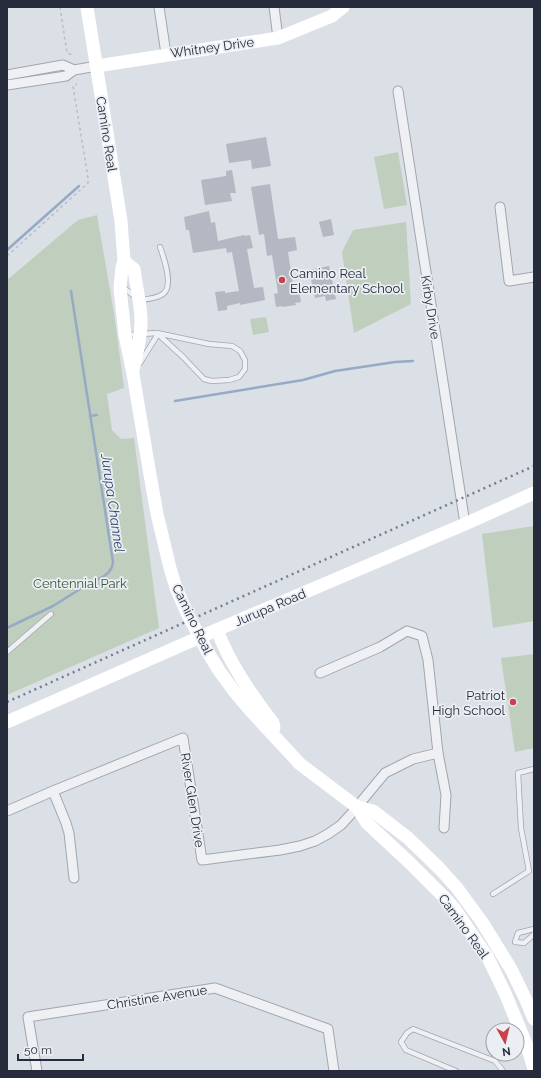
<svg xmlns="http://www.w3.org/2000/svg" width="541" height="1078" viewBox="0 0 541 1078" font-family="Raleway,sans-serif">
<rect width="100%" height="100%" fill="#dbdfe6"/>
<!-- green -->
<g fill="#c0cfbd">
<path d="M398,152l9,53 -23,4 -10,-52z"/>
<path d="M97,215l17,98 10,75 -17,6 5,36 9,9 13,-1 25,190 -152,67v-415l71,-60z"/>
<path d="M406,222l5,82 -57,29 -12,-81 11,-22z"/>
<path d="M266,317l3,15 -16,3 -3,-16z"/>
<path d="M534,526v95l-41,7 -11,-94z"/>
<path d="M534,654v94l-19,4 -14,-94z"/>
</g>
<g fill="none" stroke-linecap="round" stroke-linejoin="round">
<!-- stream -->
<g stroke="#96aac6" stroke-width="2.5">
<path d="M7,250l72,-64"/>
<path d="M175,401l128,-21 32,-9 60,-9 18,-1"/>
<path d="M90,416l7,-1"/>
<path d="M7,628l46,-22 32,-20 19,-10 5,-4 3,-5 1,-5 -42,-271"/>
</g>
</g>
<!-- building -->
<g fill="#b3b8c2">
<path d="M266,137l5,29 -19,3 -1,-9 -22,3 -3,-19z"/>
<path d="M232,170l4,23h-6l2,8 -27,4 -4,-25 25,-4v-5z"/>
<path d="M270,184l8,55 17,-2 2,13 -9,2 6,39 5,-1 2,12 -6,1 1,2 -14,2v-1l-6,1 -2,-13 4,-1 -6,-38 -5,1 -3,-22 -5,1 -8,-48z"/>
<path d="M209,211l2,12 4,-1 3,19 26,-6 1,1 5,-1 3,13 -6,1 7,39 9,-1 2,13 -25,5v-2l-13,3v4l-9,1 -3,-19 10,-1v2l14,-2 -7,-39 -5,1 -1,-5 -33,5 -4,-23h-3l-2,-13z"/>
<path d="M331,219l3,16 -11,2 -4,-15z"/>
<path d="M329,266l7,33 -10,2 -1,-5 -10,2 -6,-28z"/>
</g>
<g fill="none" stroke-linecap="round" stroke-linejoin="round">
<!-- lane casing -->
<g stroke="#a1a6af" stroke-width="6">
<g id="lane">
<path d="M123,287l16,13c8,-1 17,-1 24,-6 11,-8 1,-36 -3,-47"/>
<path d="M127,335l30,-2 52,11 23,2 8,5 5,9v9l-6,8 -10,3 -17,1 -8,-2 -21,-22 -25,-23"/>
<path d="M140,363l18,-29"/>
<path d="M7,652l44,-38"/>
<path d="M493,894l36,-23 -8,-43 -3,-55 16,-4"/>
<path d="M534,929l-16,4 -3,9 9,1 6,-5 4,-4"/>
<path d="M456,1071l-50,-21 -5,-8 6,-9 6,-4 82,32 8,10"/>
</g>
</g>
<!-- street casing -->
<g stroke="#a1a6af" stroke-width="11">
<g id="street">
<path d="M159,7l7,47"/>
<path d="M274,7l4,31"/>
<path d="M7,75l56,-10 11,5"/>
<path d="M7,85l59,-9 8,-6 23,-4"/>
<path d="M398,91l67,433"/>
<path d="M500,207l9,74 25,-4"/>
<path d="M320,673l60,-26 27,-16 15,5 6,24 10,93 8,42 -2,33"/>
<path d="M53,791l13,32 3,10 5,45"/>
<path d="M7,811l46,-20 130,-53 19,122 78,-10 20,-4 15,-5 13,-7 13,-9 10,-11 34,-41 28,-14 25,-6"/>
<path d="M37,1071l-9,-54 187,-29 113,41 6,42"/>
</g>
</g>
<!-- path -->
<g stroke="#babdc4" stroke-width="1.5" stroke-dasharray="3 3" stroke-linecap="butt">
<path d="M60,7l7,46 6,2"/>
<path d="M7,256l81,-73v-5l-15,-92 4,-2"/>
</g>
<!-- lane -->
<use href="#lane" stroke="#eef0f4" stroke-width="4.5"/>
<!-- street -->
<use href="#street" stroke="#eef0f4" stroke-width="9"/>
<!-- secondary -->
<g stroke="#fff" stroke-width="13">
<path d="M87,7l34,214 3,40 -2,6 -2,21 5,47 8,39 16,95 8,45 13,54 6,20 11,25 20,38 13,21 14,19 16,19 50,54 57,43 10,16 44,41 33,33 10,11 34,50 17,35 22,53 7,23"/>
<path d="M97,66l181,-28 54,-22 11,-9"/>
<path d="M124,261l10,8c2,17 7,35 7,52 0,16 -4,33 -8,49"/>
<path d="M217,630c13,34 34,64 56,93l1,5"/>
<path d="M7,722l193,-85 265,-113 69,-31"/>
<path d="M357,807l16,4 35,27 32,31 17,19 25,34 29,47 15,31 8,19"/>
</g>
<!-- rail -->
<path stroke="#757d8f" stroke-width="2.5" stroke-dasharray="2 4" stroke-linecap="butt" d="M7,702l527,-236"/>
</g>
<!-- markers -->
<g fill="#ca414c" stroke="#ebeef3" stroke-width="1.5">
<circle cx="282" cy="280" r="4"/>
<circle cx="513" cy="702" r="4"/>
</g>
<g text-anchor="middle" stroke-width="3.5" stroke-linejoin="round" paint-order="stroke">
<!-- street labels -->
<g font-size="13" fill="#262c3b" stroke="#ebeef3">
<text transform="translate(212 47) rotate(-8)" y="5">Whitney Drive</text>
<text transform="translate(107 134) rotate(81)" y="5">Camino Real</text>
<text transform="translate(431 307) rotate(81)" y="5">Kirby Drive</text>
<text transform="translate(270 607) rotate(-23)" y="5">Jurupa Road</text>
<text transform="translate(193 619) rotate(64)" y="5">Camino Real</text>
<text transform="translate(193 800) rotate(81)" y="5">River Glen Drive</text>
<text transform="translate(464 926) rotate(54)" y="5">Camino Real</text>
<text transform="translate(157 997) rotate(-9)" y="5">Christine Avenue</text>
</g>
<!-- poi labels -->
<g font-size="13" fill="#262c3b" stroke="#ebeef3" text-anchor="start">
<text x="290" y="278">Camino Real<tspan x="290" dy="15">Elementary School</tspan></text>
<text x="505" y="700" text-anchor="end">Patriot<tspan x="505" dy="15">High School</tspan></text>
</g>
<!-- park labels -->
<g font-size="13" fill="#385733" stroke="#ebeef3">
<text x="80" y="588">Centennial Park</text>
</g>
<!-- water labels -->
<g font-size="14" font-style="italic" fill="#31486e" stroke="#ebeef3">
<text transform="translate(113 503) rotate(82)" y="5">Jurupa Channel</text>
</g>
</g>
<!-- border -->
<rect width="541" height="1078" fill="none" stroke="#262c3b" stroke-width="16"/>
<!-- north arrow -->
<g transform="translate(505 1042) rotate(172)"><circle r="19" fill="#ebeef3" stroke="#9ca0a9"/>
<path d="M0-3L7 15L0 10L-7 15Z" fill="#ca414c"/>
<text y="-6" font-size="11" font-weight="bold" text-anchor="middle" fill="#262c3b">N</text>
</g>
<!-- scale -->
<path d="M18 1054v6h65v-6" fill="none" stroke="#262c3b" stroke-width="2"/>
<text x="24" y="1054" font-size="12" fill="#262c3b" stroke="#ebeef3" stroke-width="3" paint-order="stroke">50 m</text>
</svg>
